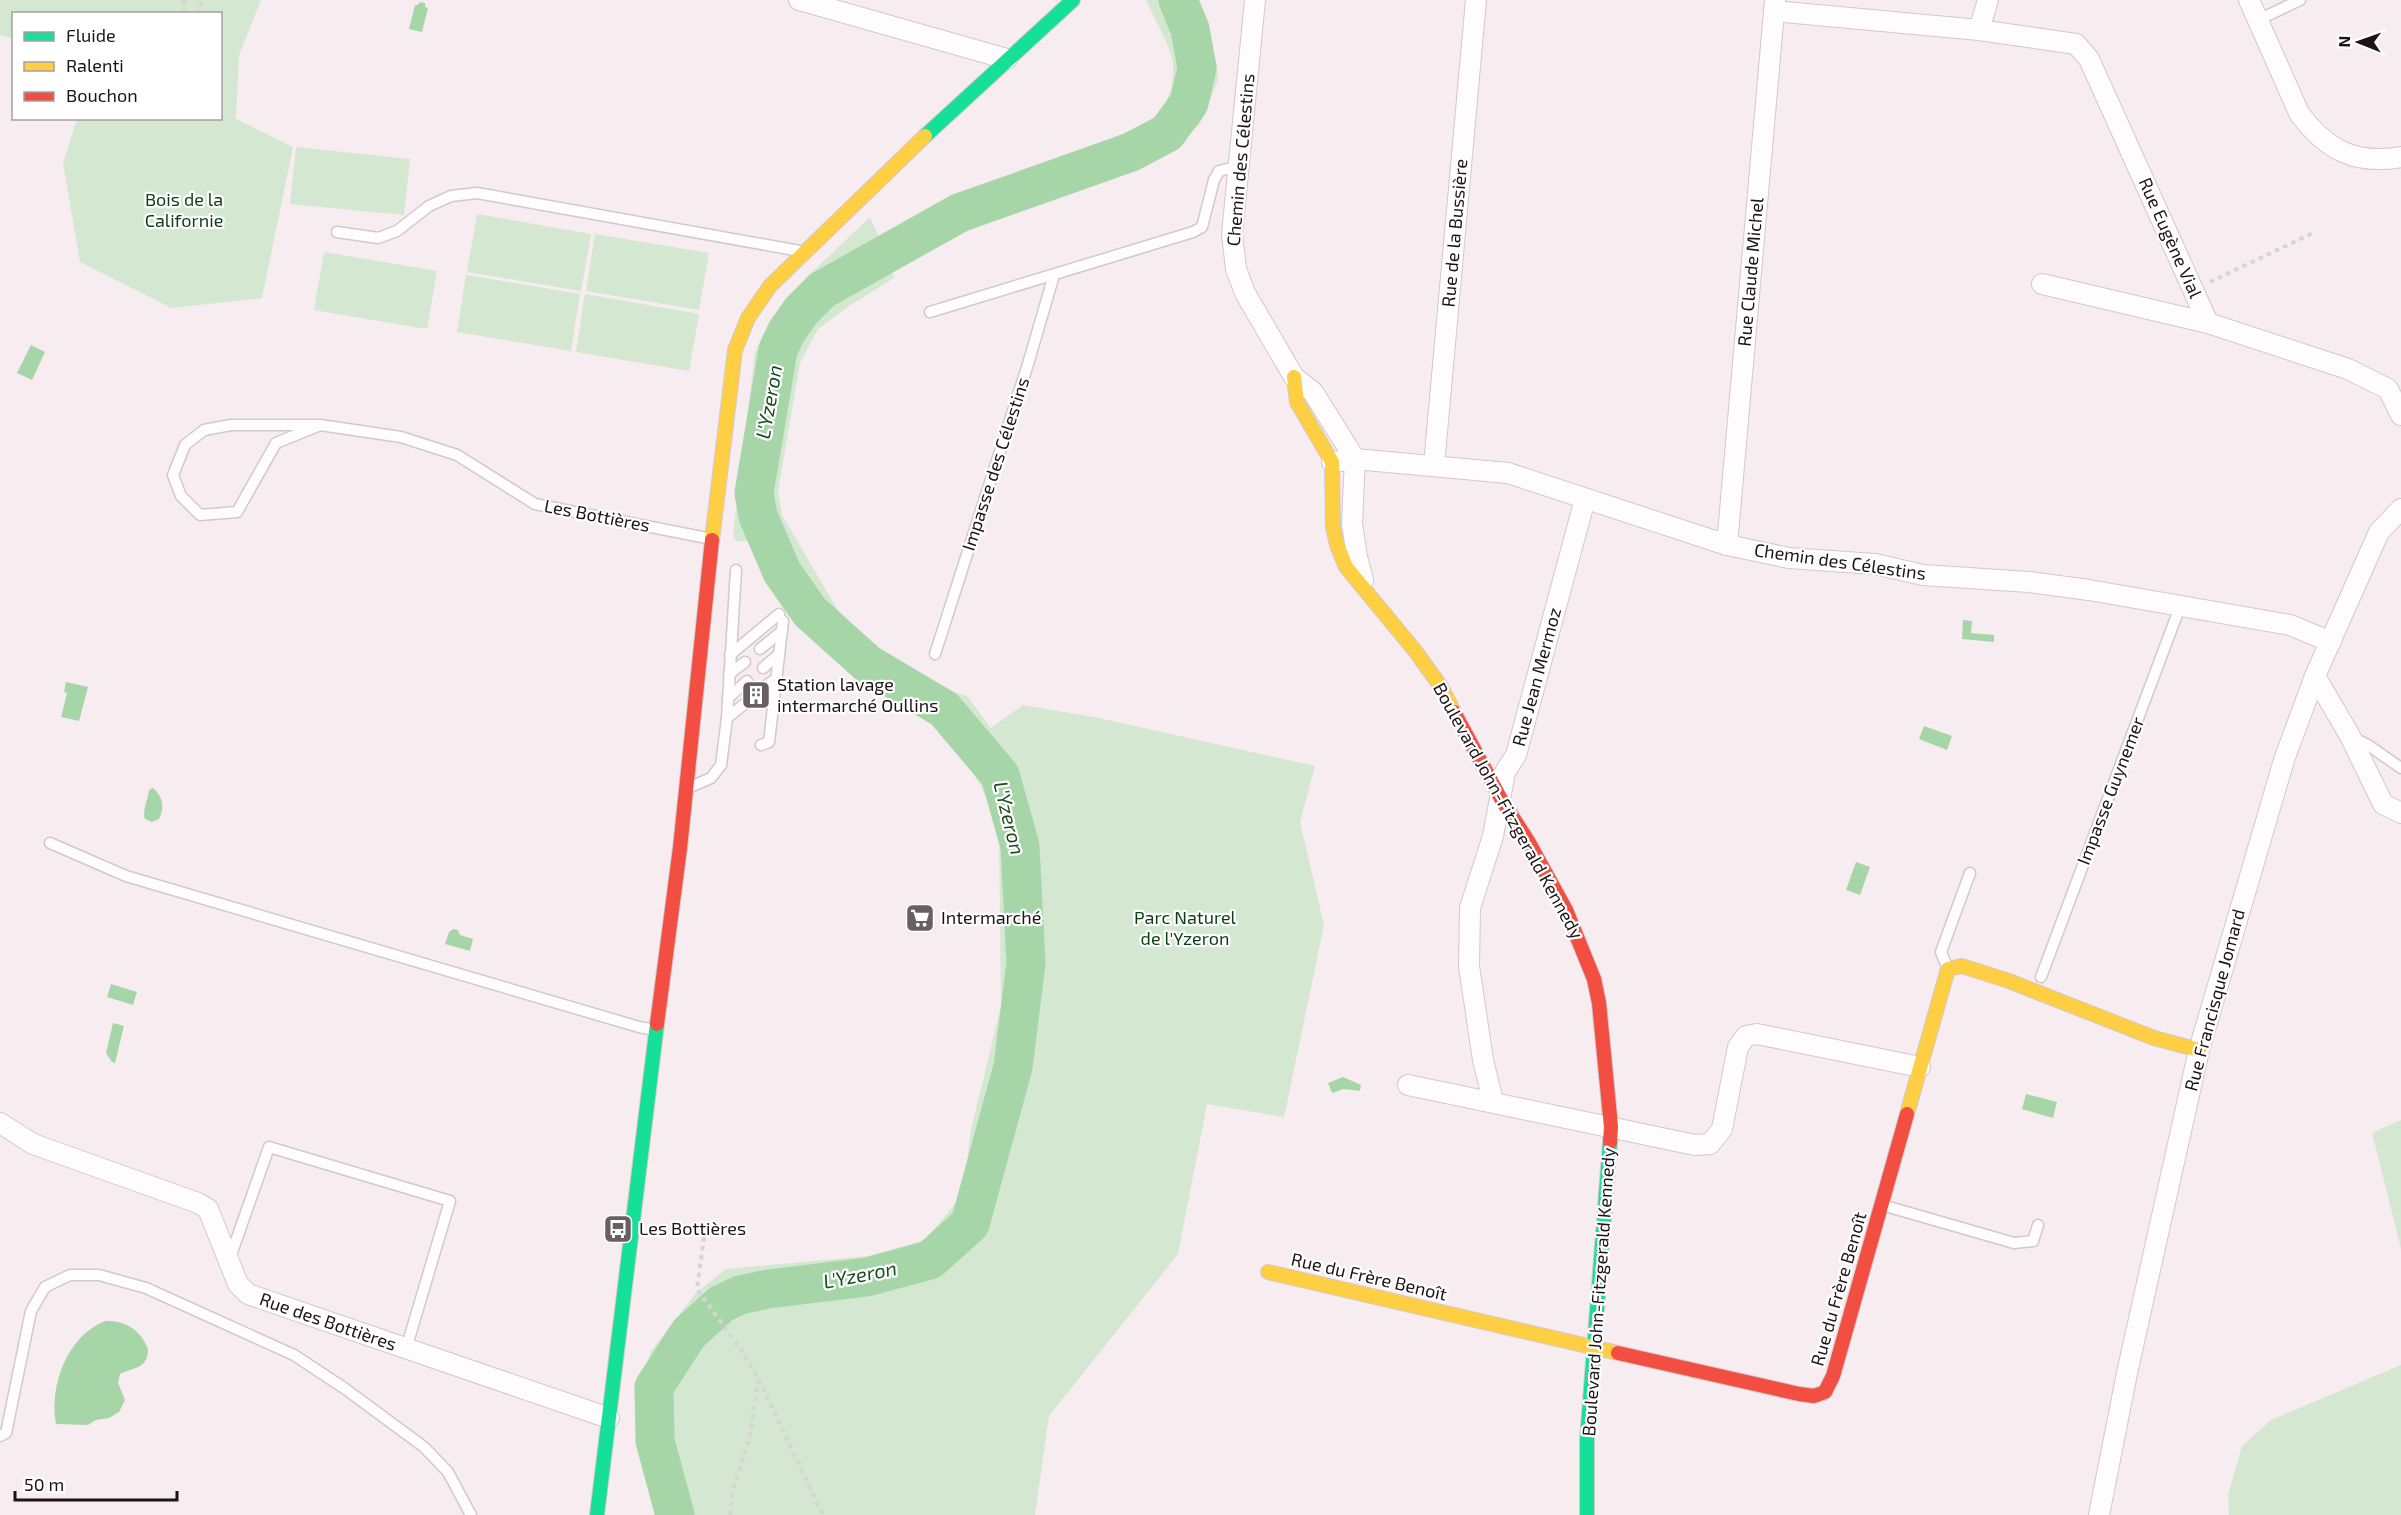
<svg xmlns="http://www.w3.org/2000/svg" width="2401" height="1515" viewBox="0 0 2401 1515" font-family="'Exo 2',sans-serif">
<rect width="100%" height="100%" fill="#f7ecf0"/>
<!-- green -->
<g fill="#d3e7d1">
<path d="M0,0h261l-22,55 -3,64 57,28 -31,151 -91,10 -91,-46 -17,-99 14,-44 143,-1v-104h-206l-1,25 -13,-4z"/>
<path d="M1146,0h48l22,60 2,20 -18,44 -30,26 -37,18 -145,52 -96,52 2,6 -45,28 -31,23 -18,34 -22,128 4,24 55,94 24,27 74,50 32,10 24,32 32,-23 76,13 216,48 -15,56 24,103 -40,192 -77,-13 -29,150 -129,162 -14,99h-377l-19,-64 1,-59 11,-41 44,-57 31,-25 143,-13 56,-16 38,-45 8,-65 30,-124 -2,-179 -18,-41 -24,-37 -28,-32 -77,-43 -67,-66 -37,-67h-12l-3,-5 22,-184 14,-30 39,-46 62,-59 9,20 79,-44 84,-25 108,-46c18,-16 24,-34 23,-58 0,-13 -21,-50 -27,-64z"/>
<path d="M296,147l114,12 -6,56 -114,-11z"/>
<path d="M477,214l114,20 -10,57 -114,-19z"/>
<path d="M595,234l114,19 -10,57 -113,-19z"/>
<path d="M324,252l113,19 -10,58 -113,-19z"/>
<path d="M466,275l114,19 -9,57 -114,-19z"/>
<path d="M585,294l114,20 -10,57 -113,-19z"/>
<path d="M2401,1120v129l-29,-116z"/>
<path d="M2401,1365v150h-172l-1,-20 14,-49 29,-26z"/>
</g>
<!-- water -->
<g fill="#a6d6a7">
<path d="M420,2l5,1v4l3,1 -6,24 -13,-3 6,-24h3z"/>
<path d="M31,345l14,7 -13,28 -15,-7z"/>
<path d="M1963,620l9,1 -1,12 23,2v7l-32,-3z"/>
<path d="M66,682l22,5 -9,34 -18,-4 6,-24 -3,-1z"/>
<path d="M1924,726l28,10 -5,14 -28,-11z"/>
<path d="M153,788c10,8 12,20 6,31l-7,3 -7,-3c-3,-8 3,-20 4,-29z"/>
<path d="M1856,862l14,5 -10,28 -14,-5z"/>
<path d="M453,929l5,1 2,5 13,4 -3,12 -25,-7 4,-12z"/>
<path d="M111,984l26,8 -4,13 -26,-8z"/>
<path d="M113,1023l11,3 -9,37 -3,-1 -6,-9z"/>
<path d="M1343,1077l18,8 -1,6 -16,-2 -12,4 -4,-10z"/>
<path d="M2026,1094l31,8 -4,16 -31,-9z"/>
<path d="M105,1321c20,-1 36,9 43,28 0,20 -14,18 -28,25l-2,9 7,17 -6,12 -10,6 -13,2 -8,5 -32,-1c-7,-38 11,-88 49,-103z"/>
</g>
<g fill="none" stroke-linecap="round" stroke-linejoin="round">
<!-- river -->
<path stroke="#a6d6a7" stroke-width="39" d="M675,1515l-20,-74 -1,-54 35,-54 32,-29 19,-9 28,-6 99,-12 63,-17 40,-36 43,-157 13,-104 -6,-117 -20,-71 -56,-66 -76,-45 -58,-52 -28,-40 -24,-56 -4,-23 24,-143 9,-19 14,-20 21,-21 137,-77 172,-61 36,-19 22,-30 8,-35 -7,-39 -12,-29"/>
<!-- lane casing -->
<g stroke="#d3c8cc" stroke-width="13">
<g id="lane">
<path d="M2258,20l42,-20"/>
<path d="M337,232l41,6 19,-7 32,-25 22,-10 26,-3 323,58"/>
<path d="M930,312l263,-80 9,-5 12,-47 5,-9 20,-5"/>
<path d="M320,425l-44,18 -39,69 -37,3 -19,-19 -8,-21 12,-30 19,-15 27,-5h89l81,12 56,18 78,49 177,35"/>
<path d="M760,649l22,-18"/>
<path d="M935,654l93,-290 26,-89"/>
<path d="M730,655l49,-41"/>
<path d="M763,668l16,-14"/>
<path d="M729,674l16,-12"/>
<path d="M763,688l14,-10"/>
<path d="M728,698l19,-17"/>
<path d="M727,718l20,-16"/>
<path d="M2353,738l15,7 33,23"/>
<path d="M761,745l8,-3 14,-121"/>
<path d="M688,788l23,-10 10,-13 6,-47 9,-148"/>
<path d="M50,843l76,33 513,151 16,3"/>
<path d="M1948,969l-7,-17 29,-79"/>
<path d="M2041,977l140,-373"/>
<path d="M1882,1205l132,38 19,-2 5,-16"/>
<path d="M230,1258l39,-111 181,54 -44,148"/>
<path d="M0,1436l6,-3 25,-122 14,-24 25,-12h29l47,13 148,67 50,33 80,59 24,25 23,43"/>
</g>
</g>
<!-- street casing -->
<g stroke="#d3c8cc" stroke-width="22">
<g id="street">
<path d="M799,0l208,59"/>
<path d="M1255,0l-23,234 4,35 9,24 49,84 19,15 42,67 -3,64 5,34 6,23"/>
<path d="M2249,0l50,113c27,37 56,52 102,44"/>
<path d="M1774,11l205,19 97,14 13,15 119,264 140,46 40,20 13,26"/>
<path d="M1979,30l9,-30"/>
<path d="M2042,284l166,39"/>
<path d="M1332,462l23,-3 153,14 219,72 62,13 86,6 48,11 106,7 60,8 201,35 41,17"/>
<path d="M1434,465l42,-465"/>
<path d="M1727,545l48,-545"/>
<path d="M2315,676l35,60 33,68 18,9"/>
<path d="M1408,1085l287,60 15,-1 12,-15 16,-82 8,-11 11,-2 163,33"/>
<path d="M1493,1101l-10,-41 -14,-94 1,-58 23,-72 12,-64 11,-17 69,-256"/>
<path d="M0,1123l33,21 165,59 10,6 30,75 10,10 361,124"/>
<path d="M2099,1515l28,-142 72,-323 85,-290 31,-84 64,-144 22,-23"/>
</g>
</g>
<!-- fast casing -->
<g stroke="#d3c8cc" stroke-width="16">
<g id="fast">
<path d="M925,136l148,-136"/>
<path d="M597,1515l60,-491"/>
<path d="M1587,1515v-76l23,-297"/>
</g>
</g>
<!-- slow casing -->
<g stroke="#d3c8cc" stroke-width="16">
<g id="slow">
<path d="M1294,377l3,25 35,60 1,65 4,18 9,22 70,85 25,35 13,25"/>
<path d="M712,540l23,-190 13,-32 22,-32 155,-150"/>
<path d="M1907,1114l41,-145 14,-3 47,15 145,57 45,12"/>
<path d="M1268,1272l350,81"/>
</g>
</g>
<!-- jam casing -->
<g stroke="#d3c8cc" stroke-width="16">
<g id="jam">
<path d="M1454,712l47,87 27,42 38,69 28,69 5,24 12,124 -1,15"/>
<path d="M657,1024l23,-176 32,-308"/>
<path d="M1618,1353l181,41 15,2 11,-4 8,-16 74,-262"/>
</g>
</g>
<!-- path -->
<g stroke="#d8d4d6" stroke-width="4" stroke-dasharray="4.5 4.5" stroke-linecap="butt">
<path d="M184,0v14"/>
<path d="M196,14l7,-14"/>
<path d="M2210,282l103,-49"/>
<path d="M704,1237l-7,52 47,65 15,26 64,135"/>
<path d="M730,1515l3,-26 16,-49 9,-59"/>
</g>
<!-- lane -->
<use href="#lane" stroke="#fefcfd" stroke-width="10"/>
<!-- street -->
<use href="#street" stroke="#fefcfd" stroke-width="20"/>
<!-- fast -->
<use href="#fast" stroke="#16e098" stroke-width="14"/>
<!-- slow -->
<use href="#slow" stroke="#ffcf43" stroke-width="14"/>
<!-- jam -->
<use href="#jam" stroke="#f24e42" stroke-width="14"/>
</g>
<!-- icons -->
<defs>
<g id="building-square" transform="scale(1.5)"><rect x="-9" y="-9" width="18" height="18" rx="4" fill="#695e62" stroke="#fff"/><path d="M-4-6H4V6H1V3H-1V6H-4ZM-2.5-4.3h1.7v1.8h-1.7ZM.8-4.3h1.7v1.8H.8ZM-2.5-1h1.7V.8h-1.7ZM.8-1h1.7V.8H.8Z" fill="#fff"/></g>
<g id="supermarket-square" transform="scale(1.5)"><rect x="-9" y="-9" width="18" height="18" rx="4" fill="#695e62" stroke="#fff"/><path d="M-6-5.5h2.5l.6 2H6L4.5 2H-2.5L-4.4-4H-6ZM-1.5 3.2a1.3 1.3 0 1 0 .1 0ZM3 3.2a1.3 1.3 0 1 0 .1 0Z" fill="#fff"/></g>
<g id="bus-square" transform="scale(1.5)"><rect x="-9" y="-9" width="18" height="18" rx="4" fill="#695e62" stroke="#fff"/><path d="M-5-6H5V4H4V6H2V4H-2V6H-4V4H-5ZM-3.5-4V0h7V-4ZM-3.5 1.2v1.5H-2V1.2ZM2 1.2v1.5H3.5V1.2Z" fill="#fff"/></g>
</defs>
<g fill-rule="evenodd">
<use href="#building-square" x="756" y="695"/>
<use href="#supermarket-square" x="920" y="918"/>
<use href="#bus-square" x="618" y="1229"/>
</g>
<g text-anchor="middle" stroke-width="4.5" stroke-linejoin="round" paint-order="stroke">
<!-- street labels -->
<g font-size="18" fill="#1d1216" stroke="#fff">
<text transform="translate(1241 160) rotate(-85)" y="6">Chemin des Célestins</text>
<text transform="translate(1455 233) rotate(-85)" y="6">Rue de la Bussière</text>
<text transform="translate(2170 238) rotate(66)" y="6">Rue Eugène Vial</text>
<text transform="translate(1751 272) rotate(-85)" y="6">Rue Claude Michel</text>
<text transform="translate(996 464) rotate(-72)" y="6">Impasse des Célestins</text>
<text transform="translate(597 516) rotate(11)" y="6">Les Bottières</text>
<text transform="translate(1840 562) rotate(8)" y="6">Chemin des Célestins</text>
<text transform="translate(1537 677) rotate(-75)" y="6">Rue Jean Mermoz</text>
<text transform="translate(2111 791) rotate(-69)" y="6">Impasse Guynemer</text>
<text transform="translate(1508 811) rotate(61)" y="6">Boulevard John-Fitzgerald Kennedy</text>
<text transform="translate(2215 1000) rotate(-75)" y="6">Rue Francisque Jomard</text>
<text transform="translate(1369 1277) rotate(13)" y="6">Rue du Frère Benoît</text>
<text transform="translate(1839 1289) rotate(-74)" y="6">Rue du Frère Benoît</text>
<text transform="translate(1599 1292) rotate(-86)" y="6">Boulevard John-Fitzgerald Kennedy</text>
<text transform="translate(328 1322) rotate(19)" y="6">Rue des Bottières</text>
</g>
<!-- park labels -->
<g font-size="18" fill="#093f13" stroke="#fff">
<text x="184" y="206">Bois de la<tspan x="184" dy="21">Californie</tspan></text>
<text x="1185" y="924">Parc Naturel<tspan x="1185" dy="21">de l'Yzeron</tspan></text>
</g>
<!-- poi labels -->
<g font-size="18" fill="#1d1216" stroke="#fff" text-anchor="start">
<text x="777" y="691">Station lavage<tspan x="777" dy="21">intermarché Oullins</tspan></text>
<text x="941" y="924">Intermarché</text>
<text x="639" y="1235">Les Bottières</text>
</g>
<!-- water labels -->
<g font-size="20" font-style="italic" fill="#194c20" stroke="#fff">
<text transform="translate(769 402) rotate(-80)" y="7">L'Yzeron</text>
<text transform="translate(1009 818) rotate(76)" y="7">L'Yzeron</text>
<text transform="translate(860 1275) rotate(-11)" y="7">L'Yzeron</text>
</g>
</g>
<!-- legend -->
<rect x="12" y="12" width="210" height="108" fill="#ffffff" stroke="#a5a0a2" stroke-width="1.5"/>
<rect x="24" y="32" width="30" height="9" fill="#16e098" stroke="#a5a0a2" stroke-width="1.5"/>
<text x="66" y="42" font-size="18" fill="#1d1216">Fluide</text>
<rect x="24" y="62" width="30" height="9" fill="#ffcf43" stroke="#a5a0a2" stroke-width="1.5"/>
<text x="66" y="72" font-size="18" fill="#1d1216">Ralenti</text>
<rect x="24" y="92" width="30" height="9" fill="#f24e42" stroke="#a5a0a2" stroke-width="1.5"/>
<text x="66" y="102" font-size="18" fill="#1d1216">Bouchon</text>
<!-- north arrow -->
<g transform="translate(2359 42) rotate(271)" stroke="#ffffff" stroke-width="4.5" paint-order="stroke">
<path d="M0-4.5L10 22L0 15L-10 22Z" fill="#1d1216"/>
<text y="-9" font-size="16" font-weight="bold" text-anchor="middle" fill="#1d1216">N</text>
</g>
<!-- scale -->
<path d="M15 1491v9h162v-9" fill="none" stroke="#1d1216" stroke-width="3"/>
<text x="24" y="1491" font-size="18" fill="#1d1216" stroke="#ffffff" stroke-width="4.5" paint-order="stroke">50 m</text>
</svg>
